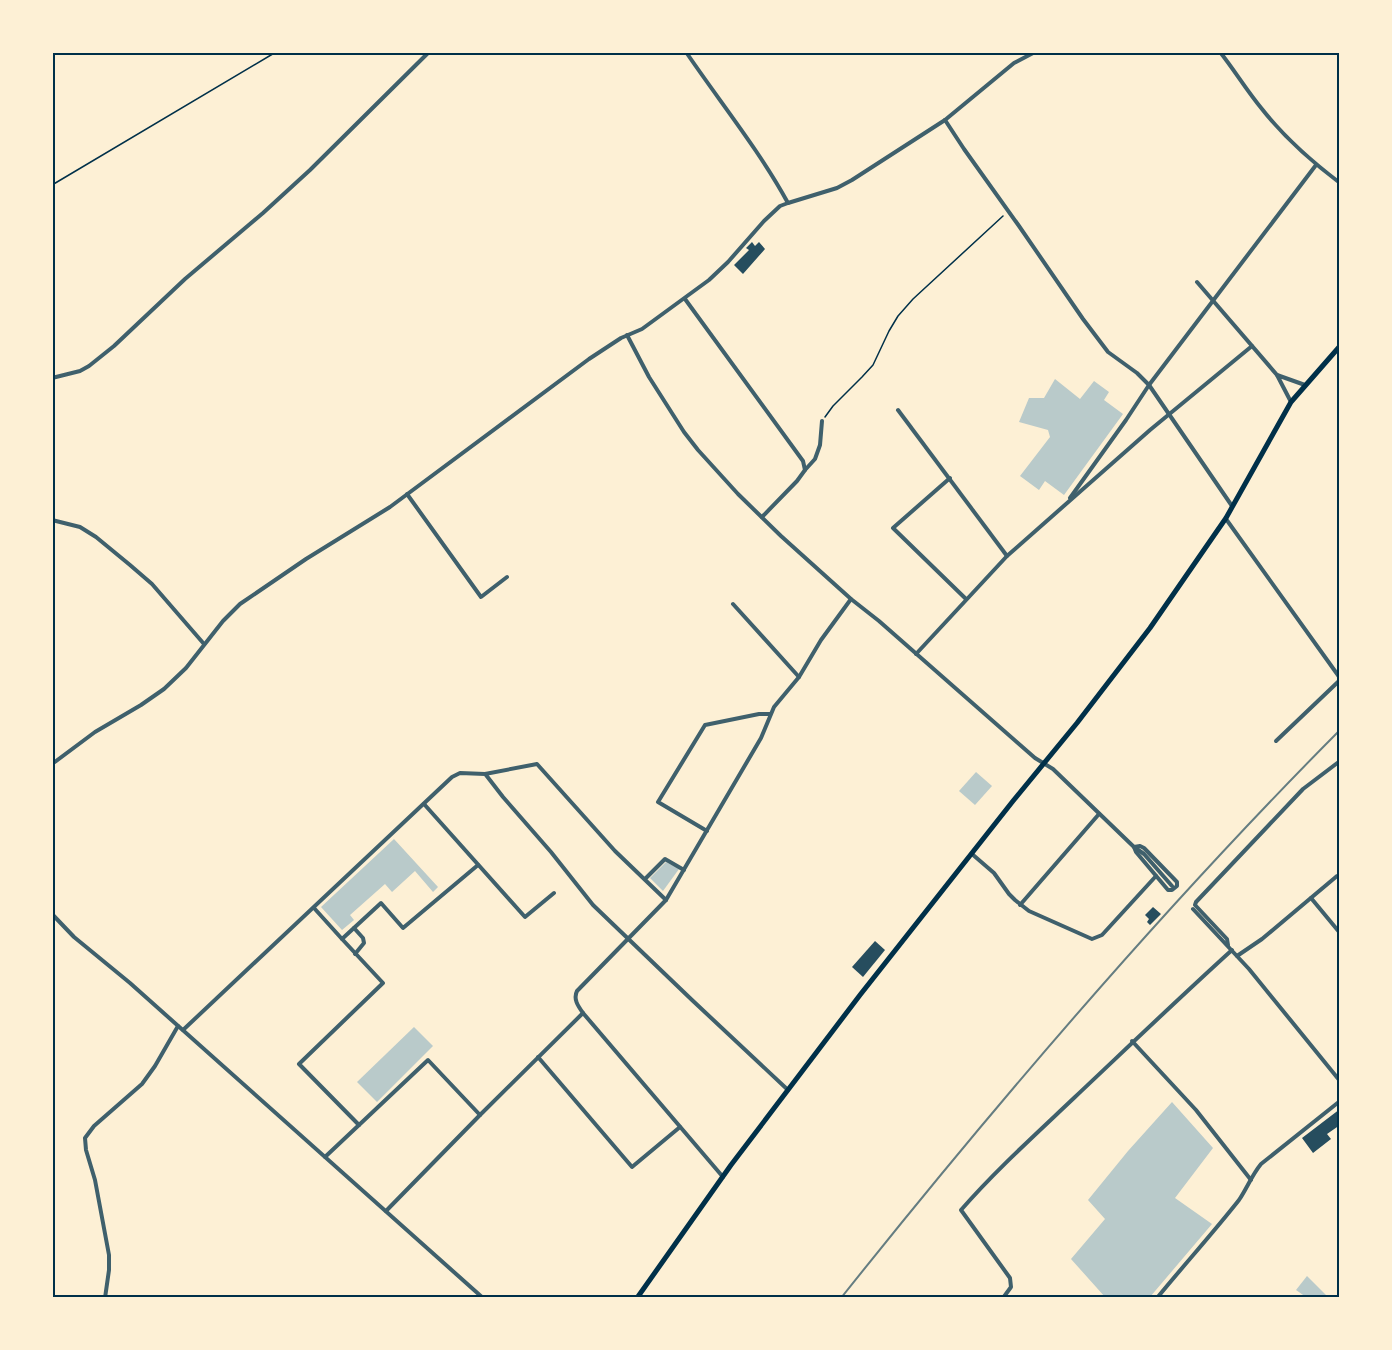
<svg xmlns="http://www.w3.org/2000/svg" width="1392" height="1350" viewBox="0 0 1392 1350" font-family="Spectral,serif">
<rect width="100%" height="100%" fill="#fdf0d5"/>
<!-- green -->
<g fill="#b9caca">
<path d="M1055,379l25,20 14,-18 15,11 -5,8 19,14 -59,81 -19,-14 -6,9 -19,-14 30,-39 -2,-7 -29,-8 10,-24h15z"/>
<path d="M976,772l16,14 -17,19 -16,-14z"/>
<path d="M394,839l44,48 -5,5 -18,-21 -23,21 -7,-8 -35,31 4,5 -12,10 -21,-23z"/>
<path d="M666,862l13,7 -16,22 -13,-13z"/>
<path d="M414,1027l19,19 -56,56 -20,-20z"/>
<path d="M1172,1102l41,46 -38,50 37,26 -62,73h-45l-34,-38 34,-40 -17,-19 40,-49z"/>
<path d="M1307,1276l21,21h-22l-10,-7z"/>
</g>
<!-- building -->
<g fill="#264d5e">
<path d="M752,242l3,4 4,-4 6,7 -22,25 -9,-9 15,-15 -3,-2z"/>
<path d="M1153,907l8,7 -11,11 -3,-3 2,-3 -4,-4z"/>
<path d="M875,941l10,9 -22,27 -11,-10z"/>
<path d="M1340,1109v16l-13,9 4,5 -18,14 -11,-15z"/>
</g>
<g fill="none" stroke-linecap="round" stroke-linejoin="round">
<!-- path -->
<g stroke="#003049" stroke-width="1.5">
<path d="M52,185l224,-133"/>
<path d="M825,417l8,-11 29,-29 11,-12 16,-34 9,-15 15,-17 90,-83"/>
</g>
<!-- minor -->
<g stroke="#3f606c" stroke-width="4">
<path d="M686,52c34,50 73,98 102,151"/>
<path d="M1220,52c15,19 27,39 42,57 22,28 49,52 78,74"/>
<path d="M945,120l19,29 55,77 64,93 25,33 29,21 12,12 83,121"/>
<path d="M1197,282l80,93"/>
<path d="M685,299l118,162 2,9"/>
<path d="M627,335l22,42 35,55 14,18 40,44 43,42 70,63 28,22 156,137 18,11 81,78 10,7 28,32"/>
<path d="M52,378l28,-7 9,-5 25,-20 71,-67 78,-66 47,-43 119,-118"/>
<path d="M1291,402l-14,-27 28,10"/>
<path d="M898,410l109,146"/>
<path d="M950,478l-57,50 73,71"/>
<path d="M407,494l74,103 26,-20"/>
<path d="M1070,498l56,-78 23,-35 167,-220"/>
<path d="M762,517l35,-36 8,-11 10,-11 5,-14 2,-24"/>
<path d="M1226,519l114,159"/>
<path d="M52,520l28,7 16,10 34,28 22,19 52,60"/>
<path d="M733,604l66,73"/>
<path d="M916,654l91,-98 143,-126 102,-84"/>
<path d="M1276,741l64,-61"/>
<path d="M52,764l43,-32 46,-27 23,-16 22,-21 37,-47 17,-17 66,-45 84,-52 199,-148 32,-21 21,-9 67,-49 19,-18 36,-41 16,-15 8,-3 49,-15 15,-8 93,-60 69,-57 21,-11"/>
<path d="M486,775l17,22 48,55 42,53 99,95 96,90"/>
<path d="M424,804l101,113 29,-24"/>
<path d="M707,831l-49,-29 47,-77 54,-11h11"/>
<path d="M1140,846l4,2 33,34v4l-5,4h-4l-32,-38 -2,-5z"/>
<path d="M972,854l22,19 15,21 6,6 14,11 63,28 10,-4 54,-59"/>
<path d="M645,879l20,-20 19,11"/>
<path d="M1311,898l29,35"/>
<path d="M1020,905l79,-91"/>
<path d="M314,908l28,31 39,-36 22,25 75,-63"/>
<path d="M1193,909l56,60 91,112"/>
<path d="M52,914l22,23 56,46 353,315"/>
<path d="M354,928l9,10 1,5 -9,11"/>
<path d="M342,939l41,44 -84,81 60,61"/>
<path d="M1228,945l-1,-6 -32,-34 1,-3 107,-113 37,-28"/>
<path d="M1237,956l25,-17 75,-63"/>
<path d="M583,1013l140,164"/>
<path d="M183,1030l269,-253 8,-4 25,1 52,-10 78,87 51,49"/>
<path d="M1132,1041l64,69 55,70"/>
<path d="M538,1057l94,110 48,-40"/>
<path d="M325,1157l103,-97 52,55"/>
<path d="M386,1211l94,-96 103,-102c-5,-7 -10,-14 -6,-22l89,-91 78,-133 17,-29 13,-31 25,-30 22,-37 30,-41"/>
<path d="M105,1298l4,-28v-15l-14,-75 -9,-30 -1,-12 9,-12 48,-42 13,-18 23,-40"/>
<path d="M1003,1298l8,-11 -1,-9 -49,-68c35,-40 75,-76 114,-113 52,-49 104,-99 157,-147"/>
<path d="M1157,1298c27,-33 56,-65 82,-98 8,-12 13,-25 22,-36l79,-63"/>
</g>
<!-- primary -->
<path stroke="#003049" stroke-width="5" d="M637,1298l94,-133 129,-170 153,-194 64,-78 73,-95 76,-110 65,-116 49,-56"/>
<!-- rail -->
<path stroke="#657d81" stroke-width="2" d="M841,1298c157,-197 321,-389 499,-568"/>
</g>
<!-- border -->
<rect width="1392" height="1350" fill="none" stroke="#fdf0d5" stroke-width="108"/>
<rect x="54" y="54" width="1284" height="1242" fill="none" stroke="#003049" stroke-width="2"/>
</svg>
